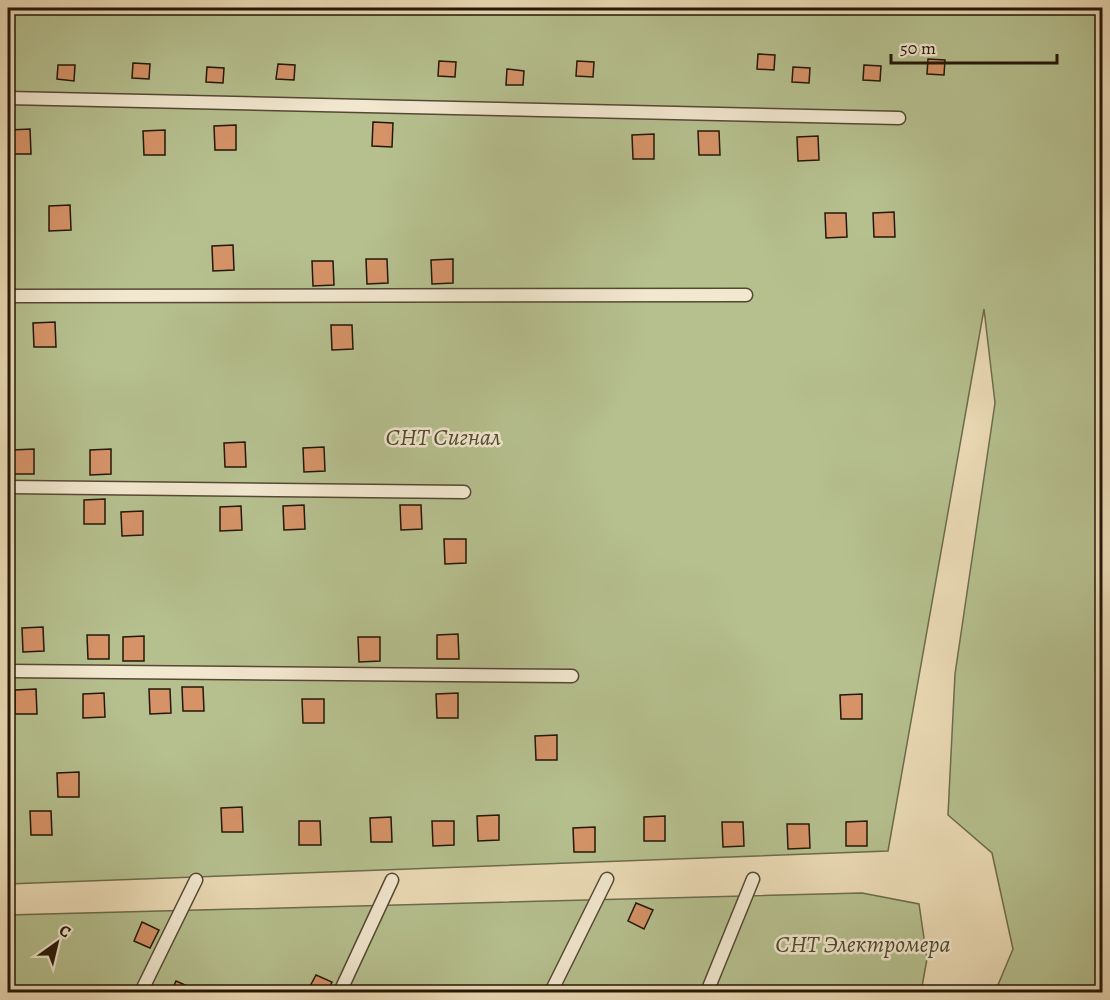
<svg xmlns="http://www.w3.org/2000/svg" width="1110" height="1000" viewBox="0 0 1110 1000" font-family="Alegreya,serif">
<rect width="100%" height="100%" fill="#ebdbb6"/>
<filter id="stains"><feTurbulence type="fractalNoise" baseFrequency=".00333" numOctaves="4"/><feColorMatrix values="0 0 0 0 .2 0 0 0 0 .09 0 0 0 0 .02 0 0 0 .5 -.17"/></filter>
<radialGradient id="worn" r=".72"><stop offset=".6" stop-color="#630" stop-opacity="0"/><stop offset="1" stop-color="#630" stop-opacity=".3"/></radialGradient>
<!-- green -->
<g fill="#b6c08f" stroke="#6c6c4c" stroke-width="1.5">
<path d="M8,8h1094v984h-107l18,-43 -21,-96 -44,-38 7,-141 40,-271 -11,-94 -96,542 -880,33z"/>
<path d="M862,893l57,11 8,55 -6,33h-913v-77z"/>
</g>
<!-- building -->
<g fill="#d69368" stroke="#231708" stroke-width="1.5">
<path d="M758,54l17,1 -1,15 -17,-1z"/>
<path d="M928,59l17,1 -1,15 -17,-1z"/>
<path d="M439,61l17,1 -1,15 -17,-1z"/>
<path d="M577,61l17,1 -1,15 -17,-1z"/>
<path d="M133,63l17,1 -1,15 -17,-1z"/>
<path d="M278,64l17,1 -1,15 -18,-1z"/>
<path d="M58,65h17l-1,16 -17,-2z"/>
<path d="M864,65l17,1 -1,15 -17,-1z"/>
<path d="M207,67l17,1 -1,15 -17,-1z"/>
<path d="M793,67l17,1 -1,15 -17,-1z"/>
<path d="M507,69l17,2 -1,14h-17z"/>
<path d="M373,122l20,1 -1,24 -20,-1z"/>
<path d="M236,125v25h-21l-1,-24z"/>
<path d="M30,129l1,25h-21l-1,-24z"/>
<path d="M165,130v25h-21l-1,-24z"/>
<path d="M698,131h21l1,24h-21z"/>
<path d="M654,134v25h-21l-1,-24z"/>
<path d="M818,136l1,24 -21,1 -1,-24z"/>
<path d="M70,205l1,25 -22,1v-25z"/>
<path d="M894,212l1,25h-21l-1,-24z"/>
<path d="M825,213h21l1,24 -21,1z"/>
<path d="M233,245l1,25 -21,1 -1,-25z"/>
<path d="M366,259h21l1,24 -21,1z"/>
<path d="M453,259v24l-21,1 -1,-24z"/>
<path d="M312,261h21l1,24 -21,1z"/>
<path d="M55,322l1,25h-22l-1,-24z"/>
<path d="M331,325h21l1,24 -21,1z"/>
<path d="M245,442l1,25h-21l-1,-24z"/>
<path d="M324,447l1,24 -21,1 -1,-24z"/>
<path d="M34,449v25h-21l-1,-24z"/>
<path d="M111,449v25l-21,1v-25z"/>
<path d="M105,499v25h-21v-24z"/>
<path d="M304,505l1,24 -21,1 -1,-24z"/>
<path d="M400,505h21l1,24 -21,1z"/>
<path d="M241,506l1,24 -22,1v-24z"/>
<path d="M143,511v24l-21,1 -1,-24z"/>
<path d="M8,529h4l1,24h-5z"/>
<path d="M444,539h22v24l-21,1z"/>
<path d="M43,627l1,24 -21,1 -1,-24z"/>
<path d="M458,634l1,25h-22v-24z"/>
<path d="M87,635h22v24h-21z"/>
<path d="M144,636v25h-21v-24z"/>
<path d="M358,637h22v24l-21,1z"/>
<path d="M182,687h21l1,24h-21z"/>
<path d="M36,689l1,25h-22v-24z"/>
<path d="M149,689h21l1,24 -21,1z"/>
<path d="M104,693l1,24 -22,1v-24z"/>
<path d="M458,693v25h-21l-1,-24z"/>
<path d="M862,694v25h-21l-1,-24z"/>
<path d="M302,699h22v24h-21z"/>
<path d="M557,735v25h-21l-1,-24z"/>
<path d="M79,772v25h-21l-1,-24z"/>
<path d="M242,807l1,25h-21l-1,-24z"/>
<path d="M30,811h21l1,24h-21z"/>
<path d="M499,815v25l-21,1 -1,-25z"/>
<path d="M665,816v25h-21v-24z"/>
<path d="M391,817l1,25h-21l-1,-24z"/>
<path d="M299,821h21l1,24h-22z"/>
<path d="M432,821h22v24l-21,1z"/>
<path d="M867,821v25h-21v-24z"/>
<path d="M722,822h21l1,24 -21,1z"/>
<path d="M787,824h22l1,24 -22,1z"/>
<path d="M595,827v25h-21l-1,-24z"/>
<path d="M636,903l17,7 -9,19 -16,-8z"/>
<path d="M142,922l17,8 -9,18 -16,-7z"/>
<path d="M316,975l16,7 -5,10h-20z"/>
<path d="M176,981l16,7 -2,4h-19z"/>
</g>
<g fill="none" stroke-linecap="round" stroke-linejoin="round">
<!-- lane casing -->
<g stroke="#554834" stroke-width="15">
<g id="lane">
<path d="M8,98l891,20"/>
<path d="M8,296l738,-1"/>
<path d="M8,487l456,5"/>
<path d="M8,671l564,5"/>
<path d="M141,992l55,-112"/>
<path d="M340,992l52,-112"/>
<path d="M551,992l56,-113"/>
<path d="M707,992l46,-113"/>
</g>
</g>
<!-- lane -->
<use href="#lane" stroke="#f2e8d0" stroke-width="12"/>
</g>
<g text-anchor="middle" stroke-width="5" stroke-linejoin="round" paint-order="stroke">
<!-- park labels -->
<g font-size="24" font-style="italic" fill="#4f4a30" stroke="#f2e8d0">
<text x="443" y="445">СНТ Сигнал</text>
<text x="863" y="952">СНТ Электромера</text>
</g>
</g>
<!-- margin -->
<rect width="1110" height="1000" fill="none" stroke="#ebdbb6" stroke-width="30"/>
<rect x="9" y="9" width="1092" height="982" fill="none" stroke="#231708" stroke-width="3"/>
<rect x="15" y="15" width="1080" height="970" fill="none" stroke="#231708" stroke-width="1.5"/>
<!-- north arrow -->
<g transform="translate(57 943) rotate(34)" stroke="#f2e8d0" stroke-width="4.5" paint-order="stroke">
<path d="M0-4.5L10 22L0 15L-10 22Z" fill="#231708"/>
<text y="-9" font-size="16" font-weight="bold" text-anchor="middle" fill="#231708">С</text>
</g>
<!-- scale -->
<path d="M891 54v9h166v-9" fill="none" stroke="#231708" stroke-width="3"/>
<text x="900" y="54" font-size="18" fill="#231708" stroke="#f2e8d0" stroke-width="4.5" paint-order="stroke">50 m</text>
<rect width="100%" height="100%" filter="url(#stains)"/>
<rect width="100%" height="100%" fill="url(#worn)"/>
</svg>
